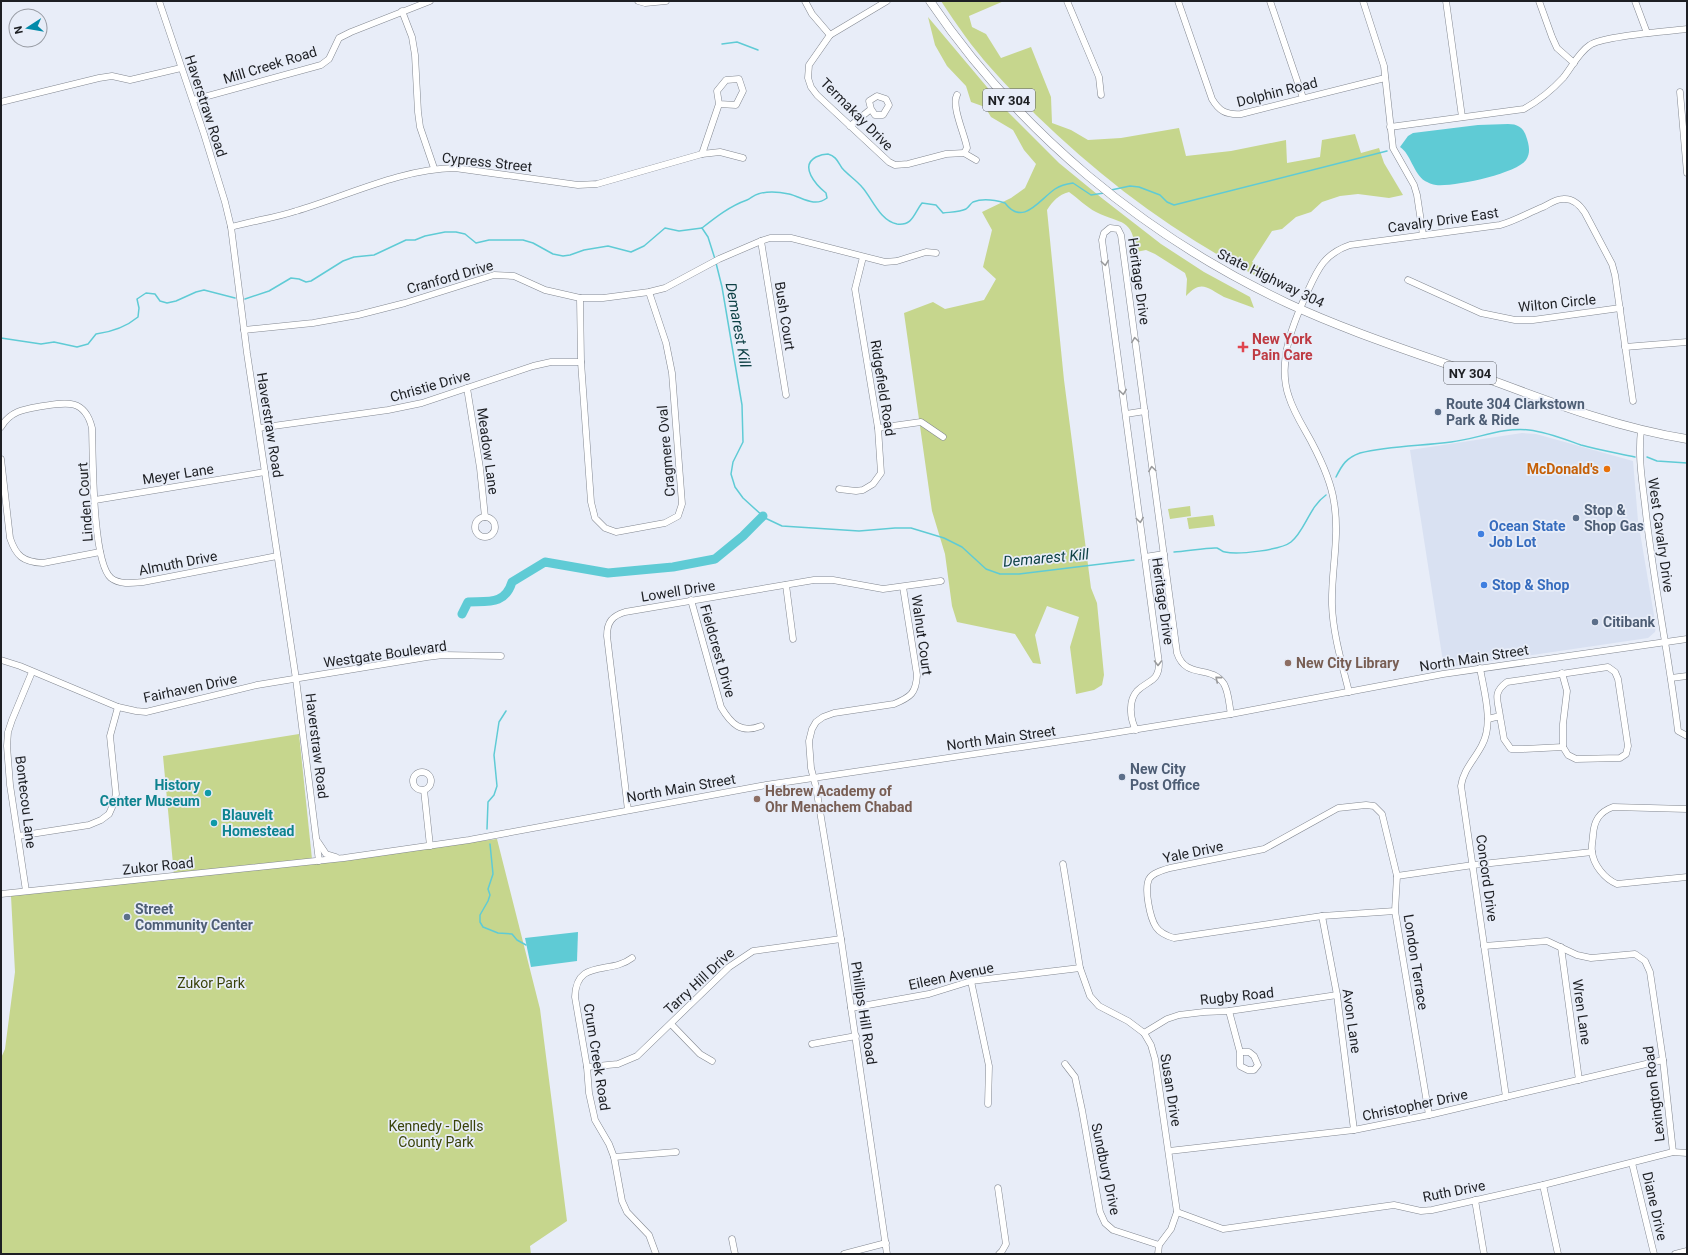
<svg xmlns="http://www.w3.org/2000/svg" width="1688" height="1255" viewBox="0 0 1688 1255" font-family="Roboto,sans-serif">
<rect width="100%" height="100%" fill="#e8edf8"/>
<!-- built -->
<path fill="#d9e1f2" d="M1522,433l14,1 97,27 5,60 18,106 -1,5 -7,6 -204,30 -34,-218z"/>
<!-- green -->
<g fill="#c6d68d">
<path d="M941,1h63l-35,15 3,11 14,7 15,24 30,-11 20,50 1,26 19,7 17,10 33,-2 58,-10 7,28 45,-5 55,-11 1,23 33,-6 2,-17 33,-6 6,19 18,-5 5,15 19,32 -14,3 -31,-4 -18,2 -18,6 -11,10 -15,5 -14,12 -10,2 -20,31 32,20 10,12c-96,-43 -182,-105 -258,-179 -25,-25 -50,-50 -71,-79 -8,-11 -16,-23 -24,-35z"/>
<path d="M928,17l80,95 51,51 44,36 58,45 43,28 46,25 4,11c-10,-4 -20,-7 -30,-11 -16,-9 -23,-18 -38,-1l1,-17 -2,-6 -30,-19 -9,-4 -10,2c-4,-35 -14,-27 -40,-40 -10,-5 -18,-14 -27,-20 -11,3 -16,9 -22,18l17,170 27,208 6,15 7,72 -2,10 -8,5 -18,4 -6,-47 9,-30 -32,-11 -12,29 6,29 -8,-1 -18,-29 -58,-12 -5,-16 -7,-52 -13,-43 -28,-198 29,-11 12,7 39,-9 12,-21 -13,-12 9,-37 -10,-18 29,-14 14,-10 11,-24 -12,-14 -11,-20 -22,-13 -6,-10 -14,-5 -5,-16 -19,-20 -12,-21z"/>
<path d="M1190,506l1,10 -21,3 -2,-10z"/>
<path d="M1213,515l2,11 -26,3 -2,-11z"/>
<path d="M299,734l13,125 -138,16 -11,-119z"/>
<path d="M497,839l43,170 27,212 -37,25 1,8h-530v-196l4,-9 10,-77 -4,-76 296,-33z"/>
</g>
<!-- water -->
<g fill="#5fcbd5">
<path d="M1508,124c9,0 15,3 18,12 3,8 5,17 0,24 -10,14 -73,27 -90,25 -3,0 -9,-3 -11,-4 -12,-8 -14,-27 -25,-34l8,-11 5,-3 65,-8z"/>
<path d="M578,932l-1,29 -46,6 -6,-29z"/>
</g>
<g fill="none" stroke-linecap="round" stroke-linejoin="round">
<!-- stream -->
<g stroke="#5fcbd5" stroke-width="1.5">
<path d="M722,44l15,-2 21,8"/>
<path d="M1111,190l19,-4 9,1 21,8 7,7 7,3 213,-54"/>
<path d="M702,228c14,-11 28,-22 45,-28 3,-1 7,-5 11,-6 9,-3 22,-2 31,0 13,3 25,14 38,4l-1,-5c-10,-8 -27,-27 -10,-36 4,-2 7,-3 12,-3 8,2 10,8 14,14 6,7 14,12 20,19 10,11 18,34 35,37 16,2 17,-11 25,-21l14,2 7,8c8,-1 17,-1 23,-4 3,-2 4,-5 7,-7 10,-4 22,-2 32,1 18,24 34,-3 50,-14 6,-4 11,-5 18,-6l18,12 13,-2"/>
<path d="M702,228l6,9 7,22"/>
<path d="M716,263l6,24 20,118 1,37 -10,20 -2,12 4,13 8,11 22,20 17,8 77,5 36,-3h16l33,10 18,9 24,22 14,5h19l115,-14"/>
<path d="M245,299l24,-8 22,-13 8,1 7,3 5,-1 32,-20 11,-4 20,-2 32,-15h9l10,-4 20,-4h11l9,2 11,9 13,-3h34l10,3 20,11 10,2 7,-1 14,-5 24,-4 23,6 13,-6 21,-18 14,3 23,-3"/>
<path d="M1,338l40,6 13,-2 23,5 11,-3 8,-10c15,-2 30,-7 42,-17l1,-9 -2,-9 9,-6 9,1 5,7 7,2 9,-2 20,-9 8,-2 31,8"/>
<path d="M1647,457l10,4 30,2"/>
<path d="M1336,477c6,-12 10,-19 24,-24 29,-7 60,-7 91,-11 26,-3 51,-15 78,-12 18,2 35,9 52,15 18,5 36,8 54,12"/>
<path d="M1174,552c10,0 34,-5 43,-4 3,1 5,4 8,4 13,3 56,-2 66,-10 14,-11 18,-35 35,-47"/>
<path d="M487,829l1,-27 6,-7 3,-9 -3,-31 5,-33 7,-11"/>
<path d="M490,844l3,30 -5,15 2,6 -2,6 -8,14v7l3,5 15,6 14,1 5,6 9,5"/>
</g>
<!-- river -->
<path stroke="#5fcbd5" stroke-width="9" d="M462,614l6,-12c20,-1 37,3 44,-20l33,-20 63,11 65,-6 42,-8 28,-23 20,-20"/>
<!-- minor casing -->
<g stroke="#828790" stroke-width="7">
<g id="minor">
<path d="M159,1l45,133 21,68 6,25 16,126 49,326 23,182"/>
<path d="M638,1l7,2 21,-2"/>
<path d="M805,1l7,13 18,21"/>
<path d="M887,1l-57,34 -21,30 -1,13 3,9 6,8 72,67 6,3 13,-1 38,-10 18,-1 12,7"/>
<path d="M1067,1l32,76 2,18"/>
<path d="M1178,1l34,98c7,12 14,16 29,15l144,-36"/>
<path d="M1270,1l33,97"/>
<path d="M1363,1l21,65 9,82 21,37 3,10 6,40"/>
<path d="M1446,1l16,116"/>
<path d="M1539,1l13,36 5,11 17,15"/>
<path d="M1635,1l12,32"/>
<path d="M402,11l10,26 3,18 3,57 2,15 14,41"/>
<path d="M1680,92l7,81"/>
<path d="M957,95c-6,11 8,40 10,53l-3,5"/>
<path d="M193,100l128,-35 8,-6 10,-21 12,-6 79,-31"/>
<path d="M1,102l98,-24 13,-2 18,4 51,-12"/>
<path d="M850,126l21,-17 -2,-8 8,-5 9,3 3,6 -6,10h-8l-4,-6"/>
<path d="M1390,127l134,-18c14,-8 28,-19 39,-31 9,-11 15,-25 27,-33 12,-9 79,-14 97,-16"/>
<path d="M702,154l17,-50 -2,-13 9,-11 13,-1 4,12 -7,14 -17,-1"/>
<path d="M231,227c21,-6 44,-9 65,-16 51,-15 104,-42 159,-43l123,17 19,-1 105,-30 18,-2 23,6"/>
<path d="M761,241l25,154"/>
<path d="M1408,280l73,33 34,7h18l87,-12"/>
<path d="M580,298l1,64 10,140 4,16 10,10 11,4 49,-9 13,-7 4,-12 -10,-131 -6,-30 -17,-51"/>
<path d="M244,330l69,-7 45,-8 47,-12 89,-28 20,1 31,14 35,8h23l46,-6 16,-4 54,-29 42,-18 9,-3h21l94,24 12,-1 29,-9 10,1"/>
<path d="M1625,347l62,-5"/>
<path d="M467,388l13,80 5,49"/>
<path d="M1126,414l19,-3"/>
<path d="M1,427c10,-17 25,-18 42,-21 24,-4 42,-7 49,22 1,27 0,134 19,150 9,7 22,5 32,4l134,-26"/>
<path d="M259,428l129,-18 34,-7 111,-37 18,-4h30"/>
<path d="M878,428l43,-6 22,15"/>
<path d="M1641,430c-3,26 1,50 4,75 8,76 24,150 33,226l9,5"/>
<path d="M1,459l9,79c6,18 13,24 33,25l57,-11"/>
<path d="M839,489l17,2 7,-1 10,-6 8,-11 -3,-45 -23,-139 8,-32"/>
<path d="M95,500l170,-28"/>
<circle cx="485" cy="527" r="10"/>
<path d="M1145,557l19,-3"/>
<path d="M786,585l7,54"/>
<path d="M691,600l30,107c10,17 20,27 40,19"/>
<path d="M1,660l19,6 98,41 18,4 10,1 111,-27 170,-28 16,-2 58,1"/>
<path d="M1480,668c4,24 14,55 2,77 -7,14 -19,25 -21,41l45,311"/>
<path d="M1562,673l5,18 -4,33v23"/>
<path d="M1671,678l16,-2"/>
<path d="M1349,692c-7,-28 -16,-58 -17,-87 -1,-34 8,-68 2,-103 -3,-21 -12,-40 -22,-59 -8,-15 -18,-30 -23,-46 -12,-34 3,-71 17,-102 11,-24 17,-41 44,-50l150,-20c15,-4 28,-12 43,-18 6,-3 13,-8 20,-8 10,-1 17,6 22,14l27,51 3,11 18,126"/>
<path d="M1488,719l12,-3 4,23 7,10h12l40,-2 5,8 8,4 44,-1 6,-4 2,-8 -10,-67 -3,-7 -7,-5 -101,15c-15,11 -9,18 -7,34"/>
<path d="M1136,730c-6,-11 -8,-29 1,-39 11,-11 22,-9 22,-28l-57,-423 2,-7 6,-5 8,1 3,6 56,418c9,27 34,11 47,31 5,9 5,21 7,30"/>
<circle cx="422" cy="781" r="9"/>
<path d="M424,790l6,56"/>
<path d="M1687,809l-74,-2c-14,5 -19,14 -20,28 0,5 -2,11 -1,16 1,14 13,28 25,33l70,-7"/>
<path d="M628,810l-21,-174c0,-14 5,-20 18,-24l189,-32h19l50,9 58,-8"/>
<path d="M18,836l71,-11 12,-5 8,-6 4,-9 3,-11 -6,-58 8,-29"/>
<path d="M318,842l8,12 10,3"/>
<path d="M1063,864l17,104 10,28 9,10 29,15 16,12 7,12 4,14 22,153 -6,17 -12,16 -1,9"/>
<path d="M1397,876l76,-11 119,-13"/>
<path d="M26,891l-16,-106 -3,-39 1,-14 4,-12 20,-48"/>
<path d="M1,894l343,-36 125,-18 297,-55 323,-48 142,-23 212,-40 244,-35"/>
<path d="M1395,911l-73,5 -148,22c-7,-2 -14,-5 -18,-11 -6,-9 -12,-38 -7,-48 3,-6 14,-9 21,-11l94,-19 74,-41 28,-3 8,1 8,8 15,62 -2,35 34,204"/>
<path d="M1322,916l15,79 17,135"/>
<path d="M1484,946l63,-5 30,14 14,3 44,-4 10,7 5,11 13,88 10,92"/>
<path d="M1561,947l18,133"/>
<path d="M632,958c-22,17 -56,0 -57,39l12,70 2,26 6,27 14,24 5,13 8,44 5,11 22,23 7,19"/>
<path d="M971,981l18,85 -1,38"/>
<path d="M851,1008l78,-14 42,-13 109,-13"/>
<path d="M1229,1011l11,41v14l8,4h6l4,-5 -4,-9 -5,-4h-9"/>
<path d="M671,1024l29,30 12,7"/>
<path d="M1144,1033l23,-14 12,-4 25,-3 25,-1 108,-16"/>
<path d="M812,1044l44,-8"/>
<path d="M1065,1064l10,13 7,33 18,102 5,11 8,7 46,15"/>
<path d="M587,1067l31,-3 19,-8 92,-89 24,-16 88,-12"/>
<path d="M1169,1151l185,-21 75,-15 234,-55"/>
<path d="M614,1157l62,-5"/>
<path d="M1632,1163l22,91"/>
<path d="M1543,1185l15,69"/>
<path d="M998,1188l8,56 -4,7 -3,3"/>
<path d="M1475,1200l9,54"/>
<path d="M1177,1212l46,17 171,-24 27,6 11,-1 111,-25 130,-33 14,1"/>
<path d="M732,1239l3,15"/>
<path d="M844,1254l42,-11"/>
<path d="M887,1254l-46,-315 -25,-152 -5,-19 -2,-27 3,-12 4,-7 7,-5 11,-4 60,-9c17,-7 22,-11 23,-29l-14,-88"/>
<path d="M1675,1254l12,-3"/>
</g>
</g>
<!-- major casing -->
<g stroke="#828790" stroke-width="9">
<path id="major" d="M930,1c88,130 214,235 357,302 60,28 123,48 185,70 71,26 140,54 215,66"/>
</g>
<!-- minor -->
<use href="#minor" stroke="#fff" stroke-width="6"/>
<!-- major -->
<use href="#major" stroke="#fff" stroke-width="8"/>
</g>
<!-- one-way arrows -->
<defs><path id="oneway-chevron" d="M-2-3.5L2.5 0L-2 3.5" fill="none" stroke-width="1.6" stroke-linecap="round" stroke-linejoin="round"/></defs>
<g stroke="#999a9c">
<use href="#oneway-chevron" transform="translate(1105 263) rotate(82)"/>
<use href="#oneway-chevron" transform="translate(1135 340) rotate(-98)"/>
<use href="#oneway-chevron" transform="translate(1123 392) rotate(82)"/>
<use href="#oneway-chevron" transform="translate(1152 469) rotate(-98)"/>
<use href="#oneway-chevron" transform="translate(1140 520) rotate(82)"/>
<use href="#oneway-chevron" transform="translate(1158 663) rotate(90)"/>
<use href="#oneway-chevron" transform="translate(1218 679) rotate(-140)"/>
</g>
<!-- markers -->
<path fill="#e0444e" stroke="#e8edf8" stroke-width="1.5" d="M1241 341h4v4h4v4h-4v4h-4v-4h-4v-4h4z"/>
<g fill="#5c6f8a" stroke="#e8edf8" stroke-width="1.5">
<circle cx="1438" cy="412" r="4"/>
<circle cx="1576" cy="518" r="4"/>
<circle cx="1595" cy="622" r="4"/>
<circle cx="1122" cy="777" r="4"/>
<circle cx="127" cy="917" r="4"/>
</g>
<circle fill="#e8710a" stroke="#e8edf8" stroke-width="1.5" cx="1607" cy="469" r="4"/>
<g fill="#3f7fe0" stroke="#e8edf8" stroke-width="1.5">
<circle cx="1481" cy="534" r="4"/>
<circle cx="1484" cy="585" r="4"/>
</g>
<g fill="#8d6e63" stroke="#e8edf8" stroke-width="1.5">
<circle cx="1288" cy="663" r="4"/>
<circle cx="757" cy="799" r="4"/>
</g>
<g fill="#0f9aa8" stroke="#e8edf8" stroke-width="1.5">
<circle cx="208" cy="793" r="4"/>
<circle cx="214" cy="823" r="4"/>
</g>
<g text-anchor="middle" stroke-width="3.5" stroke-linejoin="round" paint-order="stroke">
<!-- shield labels -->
<g fill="#e8edf8" stroke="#5a5d63" stroke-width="1">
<rect x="983" y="89" width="52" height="22" rx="3"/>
<rect x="1444" y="362" width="52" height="22" rx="3"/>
</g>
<g font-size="13" font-weight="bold" fill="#1d1f23">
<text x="1009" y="105">NY 304</text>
<text x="1470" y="378">NY 304</text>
</g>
<!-- street labels -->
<g font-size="14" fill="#1d1f23" stroke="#e8edf8">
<text transform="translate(270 65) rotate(-17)" y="5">Mill Creek Road</text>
<text transform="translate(1277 92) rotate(-14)" y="5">Dolphin Road</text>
<text transform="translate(206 106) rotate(72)" y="5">Haverstraw Road</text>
<text transform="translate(857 114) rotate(45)" y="5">Termakay Drive</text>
<text transform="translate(487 162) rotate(6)" y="5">Cypress Street</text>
<text transform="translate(1443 220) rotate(-8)" y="5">Cavalry Drive East</text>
<text transform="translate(450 277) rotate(-16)" y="5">Cranford Drive</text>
<text transform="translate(1271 278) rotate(26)" y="5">State Highway 304</text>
<text transform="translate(1139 281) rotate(82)" y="5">Heritage Drive</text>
<text transform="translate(1557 303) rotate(-6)" y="5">Wilton Circle</text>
<text transform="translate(785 316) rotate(81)" y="5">Bush Court</text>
<text transform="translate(430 386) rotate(-16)" y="5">Christie Drive</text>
<text transform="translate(883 388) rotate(81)" y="5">Ridgefield Road</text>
<text transform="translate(270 425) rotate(81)" y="5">Haverstraw Road</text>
<text transform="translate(488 451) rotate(82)" y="5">Meadow Lane</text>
<text transform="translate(666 451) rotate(-95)" y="5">Cragmere Oval</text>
<text transform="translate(178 474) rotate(-9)" y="5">Meyer Lane</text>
<text transform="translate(85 502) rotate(-94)" y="5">Linden Court</text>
<text transform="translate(1661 535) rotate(82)" y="5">West Cavalry Drive</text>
<text transform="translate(178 563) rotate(-11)" y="5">Almuth Drive</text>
<text transform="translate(678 591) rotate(-9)" y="5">Lowell Drive</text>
<text transform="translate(1163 601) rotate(82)" y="5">Heritage Drive</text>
<text transform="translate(922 635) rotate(82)" y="5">Walnut Court</text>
<text transform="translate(718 651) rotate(74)" y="5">Fieldcrest Drive</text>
<text transform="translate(385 654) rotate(-8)" y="5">Westgate Boulevard</text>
<text transform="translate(1474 658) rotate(-9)" y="5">North Main Street</text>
<text transform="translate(190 688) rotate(-12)" y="5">Fairhaven Drive</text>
<text transform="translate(1001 738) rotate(-8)" y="5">North Main Street</text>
<text transform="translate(317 746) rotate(83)" y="5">Haverstraw Road</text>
<text transform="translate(681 788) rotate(-10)" y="5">North Main Street</text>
<text transform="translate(26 802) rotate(83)" y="5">Bontecou Lane</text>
<text transform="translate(1193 852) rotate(-12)" y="5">Yale Drive</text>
<text transform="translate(158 866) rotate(-6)" y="5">Zukor Road</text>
<text transform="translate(1487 878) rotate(82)" y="5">Concord Drive</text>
<text transform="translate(1416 962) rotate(81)" y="5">London Terrace</text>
<text transform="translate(951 976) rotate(-12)" y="5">Eileen Avenue</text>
<text transform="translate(699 981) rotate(-43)" y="5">Tarry Hill Drive</text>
<text transform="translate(1237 996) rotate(-6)" y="5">Rugby Road</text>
<text transform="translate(1582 1012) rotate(82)" y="5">Wren Lane</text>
<text transform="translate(864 1013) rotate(81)" y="5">Phillips Hill Road</text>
<text transform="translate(1352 1021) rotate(82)" y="5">Avon Lane</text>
<text transform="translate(597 1057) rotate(81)" y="5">Crum Creek Road</text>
<text transform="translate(1171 1090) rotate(81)" y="5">Susan Drive</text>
<text transform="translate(1654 1094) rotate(-97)" y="5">Lexington Road</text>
<text transform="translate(1415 1105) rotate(-12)" y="5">Christopher Drive</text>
<text transform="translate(1106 1169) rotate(78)" y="5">Sundbury Drive</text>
<text transform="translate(1454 1191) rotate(-11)" y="5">Ruth Drive</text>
<text transform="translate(1655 1206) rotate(77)" y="5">Diane Drive</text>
</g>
<!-- health labels -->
<g font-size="14" font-weight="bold" fill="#be3a42" stroke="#e8edf8" text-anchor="start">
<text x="1252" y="344">New York<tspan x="1252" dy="16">Pain Care</tspan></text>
</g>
<!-- service labels -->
<g font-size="14" font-weight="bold" fill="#4e5e75" stroke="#e8edf8" text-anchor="start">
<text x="1446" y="409">Route 304 Clarkstown<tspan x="1446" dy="16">Park &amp; Ride</tspan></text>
<text x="1584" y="515">Stop &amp;<tspan x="1584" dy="16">Shop Gas</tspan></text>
<text x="1603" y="627">Citibank</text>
<text x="1130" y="774">New City<tspan x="1130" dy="16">Post Office</tspan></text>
<text x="135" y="914">Street<tspan x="135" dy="16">Community Center</tspan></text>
</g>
<!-- food labels -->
<g font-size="14" font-weight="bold" fill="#c56008" stroke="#e8edf8" text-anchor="end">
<text x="1599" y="474">McDonald's</text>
</g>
<!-- shop labels -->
<g font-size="14" font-weight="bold" fill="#366cbe" stroke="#e8edf8" text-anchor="start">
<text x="1489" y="531">Ocean State<tspan x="1489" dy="16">Job Lot</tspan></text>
<text x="1492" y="590">Stop &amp; Shop</text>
</g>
<!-- education labels -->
<g font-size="14" font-weight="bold" fill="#785e54" stroke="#e8edf8" text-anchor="start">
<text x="1296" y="668">New City Library</text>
<text x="765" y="796">Hebrew Academy of<tspan x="765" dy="16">Ohr Menachem Chabad</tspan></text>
</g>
<!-- culture labels -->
<g font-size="14" font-weight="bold" fill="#0d838f" stroke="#e8edf8" text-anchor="end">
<text x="200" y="790">History<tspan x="200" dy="16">Center Museum</tspan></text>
<text x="222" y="820" text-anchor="start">Blauvelt<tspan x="222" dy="16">Homestead</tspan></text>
</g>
<!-- park labels -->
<g font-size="14" fill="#394208" stroke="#e8edf8">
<text x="211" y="988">Zukor Park</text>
<text x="436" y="1131">Kennedy - Dells<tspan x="436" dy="16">County Park</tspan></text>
</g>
<!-- water labels -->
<g font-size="15" font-style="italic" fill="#0e4145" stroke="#e8edf8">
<text transform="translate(738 325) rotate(80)" y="5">Demarest Kill</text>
<text transform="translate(1046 558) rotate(-5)" y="5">Demarest Kill</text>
</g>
</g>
<!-- border -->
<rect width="1688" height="1255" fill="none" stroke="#1d1f23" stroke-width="4"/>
<!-- north arrow -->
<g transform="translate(28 28) rotate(258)"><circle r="19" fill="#e8edf8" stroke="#979ba3"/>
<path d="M0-3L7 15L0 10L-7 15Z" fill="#008aa9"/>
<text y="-6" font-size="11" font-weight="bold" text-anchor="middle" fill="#1d1f23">N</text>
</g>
</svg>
